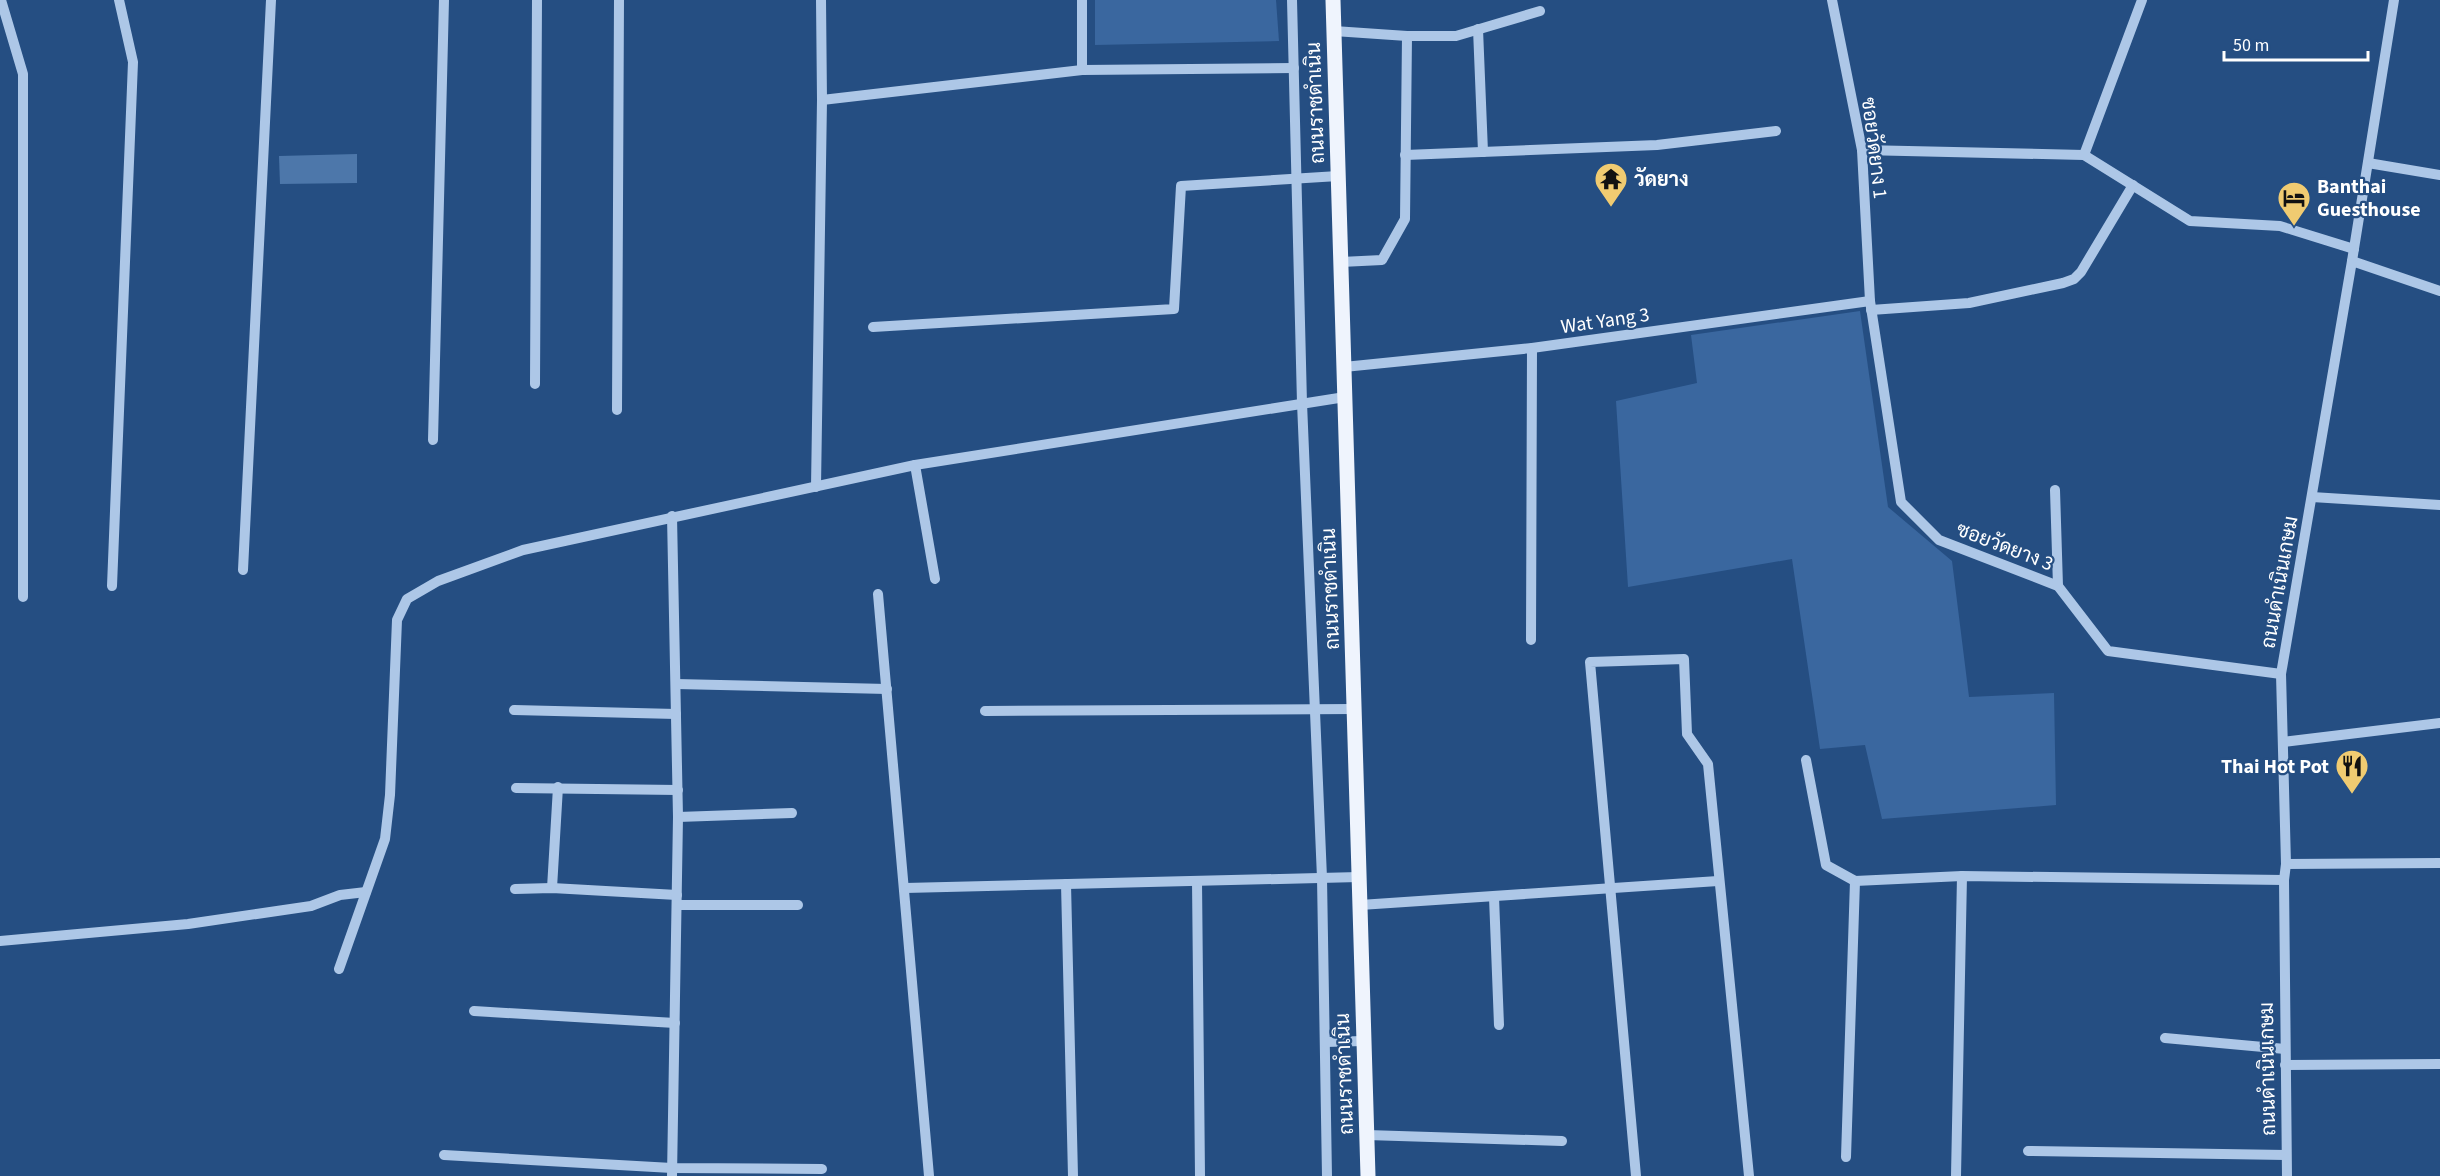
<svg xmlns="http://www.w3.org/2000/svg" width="2440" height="1176" viewBox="0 0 2440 1176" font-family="'Source Sans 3',Sarabun,sans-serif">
<rect width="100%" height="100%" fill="#254e82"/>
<!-- green -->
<g fill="#3a679f">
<path d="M1095,0h181l3,41 -184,4z"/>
<path d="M1860,311l28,196 64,54 17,136 85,-4 2,112 -174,14 -17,-74 -45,4 -28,-190 -164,28 -12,-186 81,-18 -6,-48z"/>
</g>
<!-- building -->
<path fill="#4d77aa" d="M357,154v29l-77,1 -1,-28z"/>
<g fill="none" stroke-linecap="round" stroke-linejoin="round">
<!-- minor -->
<g stroke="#adc7e7" stroke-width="10">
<path d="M1,0l22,74v523"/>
<path d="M821,0l1,100"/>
<path d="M1082,0v70"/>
<path d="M1292,0l10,403 20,475 5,298"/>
<path d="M1832,0l30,150 8,151 31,201 38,38 119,46 50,65 173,23"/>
<path d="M1478,29l5,123"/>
<path d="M1334,31l73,5h49l84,-25"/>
<path d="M1862,150l222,5 106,66 90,5 74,23"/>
<path d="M1405,155l252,-10 119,-14"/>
<path d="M2084,155l58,-155"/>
<path d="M2368,163l72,12"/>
<path d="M2352,261l88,30"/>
<path d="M1341,262l41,-2 23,-41 2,-183"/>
<path d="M1871,310l98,-7 94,-20 11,-4 7,-7 52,-87"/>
<path d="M873,327l301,-18 7,-123 157,-10"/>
<path d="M1344,367l188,-19 338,-47"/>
<path d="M535,384l2,-384"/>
<path d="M617,410l2,-410"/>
<path d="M433,440l11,-440"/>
<path d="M915,465l20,114"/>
<path d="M816,487l6,-387 260,-30 212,-2"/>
<path d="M2055,490l3,96"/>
<path d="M2312,497l128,8"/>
<path d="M243,570l28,-570"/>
<path d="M112,586l21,-524 -14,-62"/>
<path d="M878,594l51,582"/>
<path d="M1531,640l1,-292"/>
<path d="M676,684l211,5"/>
<path d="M514,710l162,4"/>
<path d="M985,711l369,-2"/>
<path d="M2283,742l157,-19"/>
<path d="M1806,760l20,105 29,16 107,-5 322,4"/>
<path d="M516,788l162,2"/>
<path d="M678,817l114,-4"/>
<path d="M2286,864l154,-1"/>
<path d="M1197,881l3,295"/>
<path d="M1066,884l7,292"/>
<path d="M552,888l6,-101"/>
<path d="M905,888l454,-11"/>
<path d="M515,889l37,-1 125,7"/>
<path d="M1494,897l5,128"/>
<path d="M677,905h121"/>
<path d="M1360,905l358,-24"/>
<path d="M0,941l188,-17 123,-18 29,-11 26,-3"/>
<path d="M339,969l46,-130 5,-44 7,-175 10,-21 31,-18 85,-31 392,-85 430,-68"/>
<path d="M474,1011l201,12"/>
<path d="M2165,1038l120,11"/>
<path d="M1325,1042l39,-1"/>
<path d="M2285,1065l155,-1"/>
<path d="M1367,1135l195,6"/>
<path d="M2028,1151l258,4"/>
<path d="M444,1155l228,13 150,1"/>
<path d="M1846,1157l9,-276"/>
<path d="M672,1176l6,-359 -6,-301"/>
<path d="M1636,1176l-46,-514 94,-3 3,75 21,30 41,412"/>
<path d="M1956,1176l6,-300"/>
<path d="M2287,1176l-3,-296 2,-16 -5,-190 71,-413 42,-261"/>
</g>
<!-- major -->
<path stroke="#eff4fd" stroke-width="15" d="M1333,0l35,1176"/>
</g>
<!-- icons -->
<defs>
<g id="temple-pin" transform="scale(1.725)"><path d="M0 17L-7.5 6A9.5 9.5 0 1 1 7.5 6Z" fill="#f0cb71" stroke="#254e82"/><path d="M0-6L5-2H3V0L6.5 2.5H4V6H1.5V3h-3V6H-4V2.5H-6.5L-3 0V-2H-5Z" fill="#111"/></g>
<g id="hotel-pin" transform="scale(1.725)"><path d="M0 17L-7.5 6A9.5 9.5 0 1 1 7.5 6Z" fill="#f0cb71" stroke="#254e82"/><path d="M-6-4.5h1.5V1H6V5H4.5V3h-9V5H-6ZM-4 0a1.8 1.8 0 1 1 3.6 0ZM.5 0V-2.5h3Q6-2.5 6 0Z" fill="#111"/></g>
<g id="restaurant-pin" transform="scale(1.725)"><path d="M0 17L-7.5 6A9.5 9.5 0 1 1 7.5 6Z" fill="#f0cb71" stroke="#254e82"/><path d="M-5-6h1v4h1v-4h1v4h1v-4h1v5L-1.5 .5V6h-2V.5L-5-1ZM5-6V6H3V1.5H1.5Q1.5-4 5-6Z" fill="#111"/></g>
</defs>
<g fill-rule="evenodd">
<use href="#temple-pin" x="1611" y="179"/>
<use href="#hotel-pin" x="2294" y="198"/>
<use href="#restaurant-pin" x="2352" y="766"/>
</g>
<g text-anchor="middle" stroke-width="4.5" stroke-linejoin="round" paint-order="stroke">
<!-- street labels -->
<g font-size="20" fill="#fff" stroke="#254e82">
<text transform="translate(1315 103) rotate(-92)" y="7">ถนนราชดำเนิน</text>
<text transform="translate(1875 148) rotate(83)" y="7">ซอยวัดยาง 1</text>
<text transform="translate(1605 320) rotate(-8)" y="7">Wat Yang 3</text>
<text transform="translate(2005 546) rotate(21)" y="7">ซอยวัดยาง 3</text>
<text transform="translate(2279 582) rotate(-80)" y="7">ถนนดำเนินเกษม</text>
<text transform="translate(1330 589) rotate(-92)" y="7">ถนนราชดำเนิน</text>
<text transform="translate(2267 1069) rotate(-91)" y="7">ถนนดำเนินเกษม</text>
<text transform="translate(1344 1074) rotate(-92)" y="7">ถนนราชดำเนิน</text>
</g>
<!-- poi labels -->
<g font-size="20" font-weight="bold" fill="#fff" stroke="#254e82" text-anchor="start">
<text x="1634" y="186">วัดยาง</text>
<text x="2317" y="193">Banthai<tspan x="2317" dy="23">Guesthouse</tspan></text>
<text x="2329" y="773" text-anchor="end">Thai Hot Pot</text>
</g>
</g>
<!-- scale -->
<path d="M2224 51v9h144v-9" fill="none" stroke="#ffffff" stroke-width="3"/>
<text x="2233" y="51" font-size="18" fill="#ffffff" stroke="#254e82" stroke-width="4.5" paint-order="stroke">50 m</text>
</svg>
